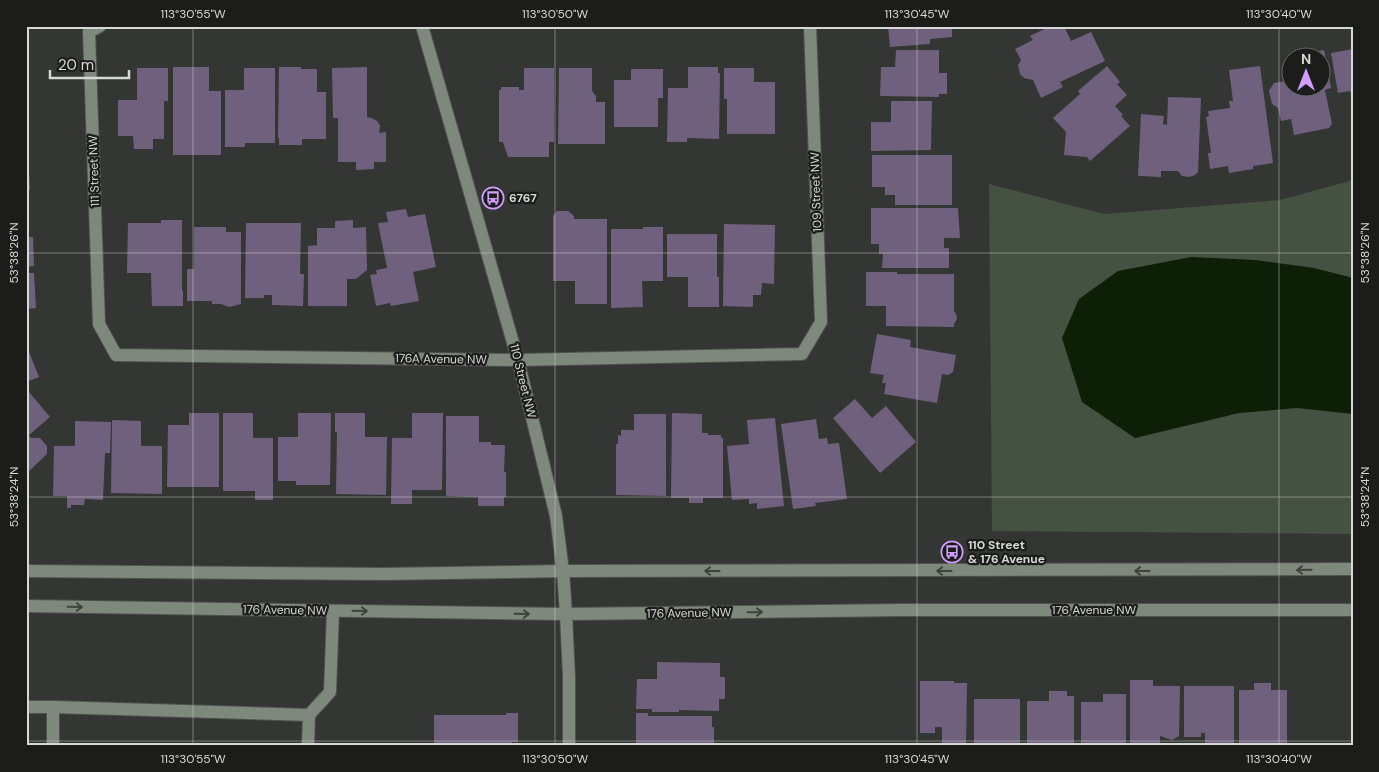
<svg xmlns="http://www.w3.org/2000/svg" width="1379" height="772" viewBox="0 0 1379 772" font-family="'DM Sans',sans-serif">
<rect width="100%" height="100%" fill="#333632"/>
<!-- green -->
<path fill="#455241" d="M1353,180v354l-361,-3 -3,-347 115,30 176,-14z"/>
<!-- water -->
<path fill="#0e1f08" d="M1191,257l64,3 59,8 39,10v136l-56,-6 -58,5 -104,25 -53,-36 -20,-64 17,-39 39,-28z"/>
<!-- building -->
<g fill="#6f617d">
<path d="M888,26h64v11l-22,2v5l-40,3z"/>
<path d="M1051,26h13l7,15 20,-9 14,29 -45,21 3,5 -22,11 -8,-18 -9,-2 -4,-4 -2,-9 3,-5 -6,-11 18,-9 -3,-4z"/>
<path d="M1353,49v49h-1l-2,-7 -12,2 -7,-40z"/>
<path d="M896,50h43v23h8v21h-8v3l-59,-1 1,-29h14z"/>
<path d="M1324,50l7,38 -6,2 7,34 -3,4 -35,7 -3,-16 -10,2 -3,-13 -6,-4 -3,-13 5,-8 11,-2 -2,-7 9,-2v16h30v-30l-32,-1z"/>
<path d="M1107,66l13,16 -3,2 10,11 -12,11 8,9 -2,1 9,10 -40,35 -3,-4 -23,-2 2,-23 -13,-14 27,-24 -2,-3z"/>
<path d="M1260,66l13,97 -20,3v3l-24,4 -1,-7 -18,3 -2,-16h3l-5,-36 3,-1 -1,-5 22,-3 -1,-7h4l-4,-31z"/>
<path d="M173,67h36v24h12v64h-48z"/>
<path d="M279,67h22v2h16v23h9v47h-24v6h-23v-7h-1z"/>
<path d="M367,67v50l5,1 5,3 3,5 -1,7 7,-1v30h-12v7l-18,1v-8h-18v-44h-5l-1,-50z"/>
<path d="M688,67h30v6h2l-1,66 -32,-1v4h-20l1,-54h20z"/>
<path d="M137,68h31v33h-4v38h-11v10h-19l-1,-13h-15v-36h19z"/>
<path d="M244,68h31v75h-30v4h-20v-57h19z"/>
<path d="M524,68h30v74h-5v15h-41l-5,-15h-4v-52h2v-3h18v3h5z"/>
<path d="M559,68h33v23l4,5v6h9v42h-47z"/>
<path d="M724,68h30v14h21v52h-48v-35h-3z"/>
<path d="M631,69h32v29h-5v29h-44v-47h17z"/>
<path d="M1168,97l33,1 -3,74 -3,3 -6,2 -7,-1 -4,-5h-17v6l-23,-1 3,-62 23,2 -1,8 4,1z"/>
<path d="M891,101h41l-1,49 -60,1v-29h20z"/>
<path d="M872,155h80v50h-57v-10h-10v-8h-13z"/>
<path d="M26,156h2l2,34h-4z"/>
<path d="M871,208h87l2,30h-16v10h5v20h-67l1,-14h-4v-10h-8z"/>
<path d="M406,209l2,8 17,-3 11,53 -23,5 6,29 -28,5 -1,-3 -14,3 -6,-31 7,-1 -1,-4 11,-2 -9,-45 10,-1 -2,-10z"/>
<path d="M557,211h11l6,5v3h33v85h-32v-23h-22v-65z"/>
<path d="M161,220h21v71h1v15h-31l-1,-33h-24l1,-50h33z"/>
<path d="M353,220v8l13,-1 1,43 -11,9h-9v27h-39v-60l9,-1v-17h18v-7z"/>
<path d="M246,223h55l-1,51h4l-1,32 -31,-1v-10h-8v3h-19z"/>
<path d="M724,224l51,1 -1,59 -12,-1 -1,12h-8v12l-30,-1z"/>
<path d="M194,227h32v5h15v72l-12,3 -8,-3h-9v-3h-25v-32h7z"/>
<path d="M643,227h20v54h-21l1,26 -32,1v-79h32z"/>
<path d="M667,234h50v43h2v30h-31v-30h-21z"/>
<path d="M26,237h7l1,29 -8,1z"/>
<path d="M866,272h31v2h57v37l2,3 1,5 -3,5v3l-68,-1v-20h-20z"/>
<path d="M26,273h8l2,35 -10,1z"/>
<path d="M877,334l34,6 -1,7 46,8 -3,17 -5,3 -6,-1 -5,29 -53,-9 2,-11h-4l2,-8 -14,-2z"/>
<path d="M26,344l13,33 -13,5z"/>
<path d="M29,392l21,25 -21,18 2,3h9l7,8v8l-20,19 -1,-1v-78z"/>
<path d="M855,399l17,19 14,-12 30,36 -36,31 -47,-55z"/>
<path d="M189,413h30v74h-52l1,-62h21z"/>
<path d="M223,413h30v25h20v62h-18v-9h-32z"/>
<path d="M298,413h33l-1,72h-34v-4h-18v-44h20z"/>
<path d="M335,413h30v24h22l-1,58 -50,-1 1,-62h-2z"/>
<path d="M412,413h31l-1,77h-30v14h-21l1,-66h20z"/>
<path d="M672,413l30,1v19h6v2h13v3h2v60h-20v5h-14v-5h-18z"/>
<path d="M634,414h32v82l-50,-1v-51h2v-9l3,1v-6h13z"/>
<path d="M446,416h33v26h12v3h14l-1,27h2v25h-2v9h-26v-9l-32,-1z"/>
<path d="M775,418l9,88 -27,3v-6l-8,1v-5l-17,1 -5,-54 22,-2 -2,-24z"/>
<path d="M816,419l3,20 8,-1 1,6 11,-1 8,56 -32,4 1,3 -23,3 -12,-85z"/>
<path d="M112,420l29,1v25h21v48l-51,-1z"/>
<path d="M75,421l36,1 -1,31h-5l-2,47 -18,-1 -1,6h-13v3h-4v-12h-14l1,-50h21z"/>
<path d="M657,662l63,1v14h5v22h-6v12l-40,-1v2h-27v-3h-16l1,-30h20z"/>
<path d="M1130,680h23v6h27l-1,50 -7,4 -12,-4v10h-30z"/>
<path d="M920,681h34v2h13l-1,63h-24v-19h-7v6h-15z"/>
<path d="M1254,683h17v7h16v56h-48v-56h15z"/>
<path d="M1184,686h50v60h-29v-13h-4v4h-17z"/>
<path d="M1049,691h18v5h7v50h-47v-45h22z"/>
<path d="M1103,694h23v52h-45v-44h22z"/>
<rect x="974" y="699" width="46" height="47"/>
<path d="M506,713h12v29h-6v2h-20v2h-58v-31h72z"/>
<path d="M636,713h12v3h64v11h2v16h-3v3h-75z"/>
</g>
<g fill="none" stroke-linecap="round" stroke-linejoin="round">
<!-- minor casing -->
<g stroke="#505350" stroke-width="14">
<g id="minor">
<path d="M100,26l-11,6 10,292 17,31 402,5 284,-6 19,-32 -11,-296"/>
<path d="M422,26l96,334 38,156 7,55 3,43 3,63v69"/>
<path d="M26,571l358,3 179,-3 790,-2"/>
<path d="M26,606l540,8 335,-4h452"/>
<path d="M26,707h27v39"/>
<path d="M53,707l256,8 -1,31"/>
<path d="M309,715l21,-23 3,-81"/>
</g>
</g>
<!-- minor -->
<use href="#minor" stroke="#7f887c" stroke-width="12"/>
</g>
<!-- one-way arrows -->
<defs><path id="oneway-shaft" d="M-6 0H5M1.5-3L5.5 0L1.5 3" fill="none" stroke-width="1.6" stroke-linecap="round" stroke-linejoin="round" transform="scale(1.25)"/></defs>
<g stroke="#3f423d">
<use href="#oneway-shaft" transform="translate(1304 570) rotate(179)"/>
<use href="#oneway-shaft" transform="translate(712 571) rotate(180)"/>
<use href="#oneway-shaft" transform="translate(944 571) rotate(180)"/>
<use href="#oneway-shaft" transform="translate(1142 571) rotate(180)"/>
<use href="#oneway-shaft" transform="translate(75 607) rotate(1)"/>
<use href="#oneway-shaft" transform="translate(360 611) rotate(1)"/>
<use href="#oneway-shaft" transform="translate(755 612) rotate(-1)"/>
<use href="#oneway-shaft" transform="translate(522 614) rotate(1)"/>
</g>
<!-- ticks -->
<path fill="none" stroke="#d6d8d6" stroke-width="1" stroke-opacity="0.45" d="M193,26v720M555,26v720M917,26v720M1279,26v720M26,253h1327M26,497h1327M26,741h1327"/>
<!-- icons -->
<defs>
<g id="bus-ring" transform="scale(1.125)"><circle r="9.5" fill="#1c1d1b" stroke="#d09dfe" stroke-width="1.5"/><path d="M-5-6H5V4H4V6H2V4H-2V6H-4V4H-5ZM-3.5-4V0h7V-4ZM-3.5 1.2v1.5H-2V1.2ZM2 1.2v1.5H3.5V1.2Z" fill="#d09dfe"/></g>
</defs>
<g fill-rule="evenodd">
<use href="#bus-ring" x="493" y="198"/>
<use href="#bus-ring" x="952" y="552"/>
</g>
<g text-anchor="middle" stroke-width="4.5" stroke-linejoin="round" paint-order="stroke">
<!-- street labels -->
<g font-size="12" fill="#d6d8d6" stroke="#1c1d1b">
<text transform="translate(94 171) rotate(-92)" y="4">111 Street NW</text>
<text transform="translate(816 192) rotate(-92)" y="4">109 Street NW</text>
<text transform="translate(441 359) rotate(1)" y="4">176A Avenue NW</text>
<text transform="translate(523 381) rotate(76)" y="4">110 Street NW</text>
<text transform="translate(285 610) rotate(1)" y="4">176 Avenue NW</text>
<text x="1094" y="614">176 Avenue NW</text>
<text transform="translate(689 613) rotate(-1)" y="4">176 Avenue NW</text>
</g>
<!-- poi labels -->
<g font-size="12" font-weight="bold" fill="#d6d8d6" stroke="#1c1d1b" text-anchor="start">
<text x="509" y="202">6767</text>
<text x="968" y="549">110 Street<tspan x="968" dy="14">&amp; 176 Avenue</tspan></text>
</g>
</g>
<!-- border -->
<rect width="1379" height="772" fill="none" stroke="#1c1d1b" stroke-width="55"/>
<!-- north arrow -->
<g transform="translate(1306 72)"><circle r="24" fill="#1c1d1b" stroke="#666866"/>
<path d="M0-4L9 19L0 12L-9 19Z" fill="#d09dfe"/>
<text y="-8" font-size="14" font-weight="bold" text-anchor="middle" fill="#d6d8d6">N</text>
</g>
<!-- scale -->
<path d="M50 70v8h79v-8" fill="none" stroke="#d6d8d6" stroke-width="2.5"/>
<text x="58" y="70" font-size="15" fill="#d6d8d6" stroke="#1c1d1b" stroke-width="4" paint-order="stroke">20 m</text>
<rect x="28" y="28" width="1324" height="716" fill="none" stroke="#d6d8d6" stroke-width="2"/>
<g font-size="12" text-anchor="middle" fill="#d6d8d6">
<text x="193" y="18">113°30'55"W</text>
<text x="555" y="18">113°30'50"W</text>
<text x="917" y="18">113°30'45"W</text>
<text x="1279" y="18">113°30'40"W</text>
<text transform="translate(14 253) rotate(-90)" y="4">53°38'26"N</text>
<text transform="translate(1365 253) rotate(-90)" y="4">53°38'26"N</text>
<text transform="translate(14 497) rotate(-90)" y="4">53°38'24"N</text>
<text transform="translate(1365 497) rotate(-90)" y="4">53°38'24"N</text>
<text x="193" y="763">113°30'55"W</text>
<text x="555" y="763">113°30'50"W</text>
<text x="917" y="763">113°30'45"W</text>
<text x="1279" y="763">113°30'40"W</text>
</g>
</svg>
